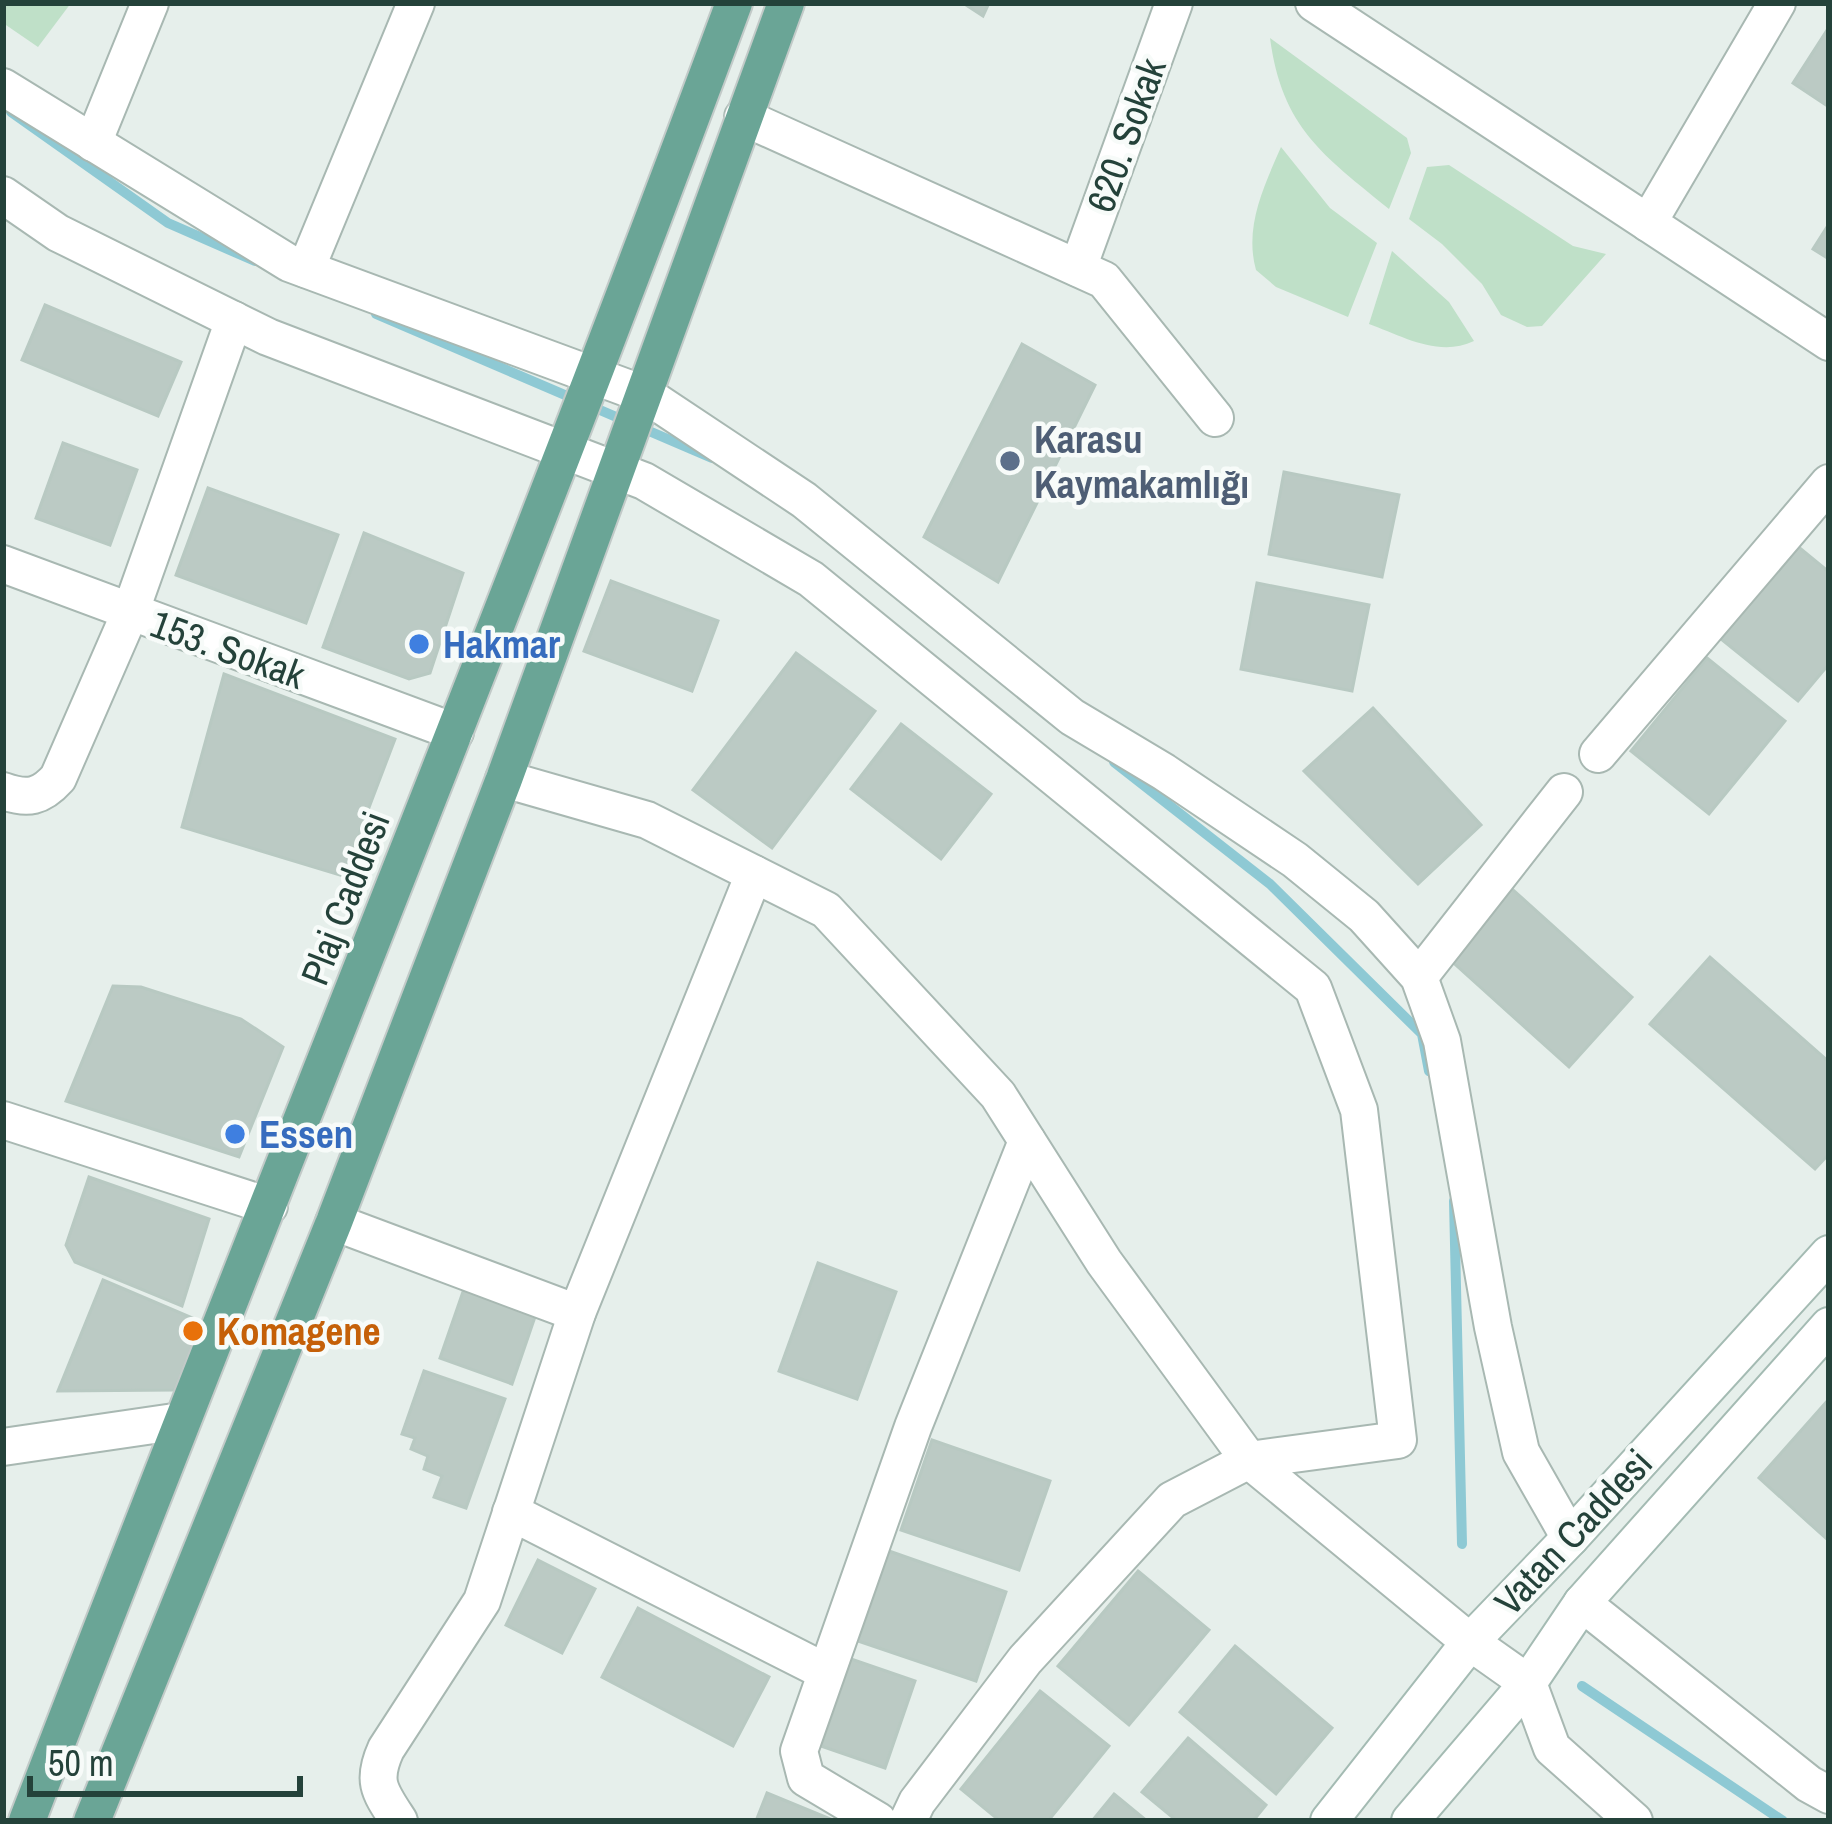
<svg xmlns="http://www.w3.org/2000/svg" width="1832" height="1824" viewBox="0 0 1832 1824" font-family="'Archivo Narrow',sans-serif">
<rect width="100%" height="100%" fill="#e6efeb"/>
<!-- green -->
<g fill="#bfe0c8">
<path d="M3,3h68l-33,44 -35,-24z"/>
<path d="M1270,38l137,100 4,15 -22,56c-66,-54 -107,-81 -119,-171z"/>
<path d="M1281,147l49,61 47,35 -29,74 -72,-30 -20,-17c-12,-43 8,-84 25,-123z"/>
<path d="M1449,165l124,81 33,8 -64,72 -15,1 -26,-12 -19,-31 -40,-40 -33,-25 18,-52z"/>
<path d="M1392,251l57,51 25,39c-35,17 -72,-5 -105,-17z"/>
</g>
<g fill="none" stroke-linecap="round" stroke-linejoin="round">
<!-- stream -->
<g stroke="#8ec9d4" stroke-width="10">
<path d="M11,112l157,111 87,38"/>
<path d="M376,314l336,144"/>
<path d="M1114,762l156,122 152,150 7,37"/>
<path d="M1454,1201l8,343"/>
<path d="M1582,1686l201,135"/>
</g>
</g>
<!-- building -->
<g fill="#bbcac4" stroke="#b8c9c2" stroke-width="3">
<path d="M963,3h26l-6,13z"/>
<path d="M1829,27v80l-36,-24z"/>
<path d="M1829,224v35l-16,-10z"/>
<path d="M45,305l136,57 -23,54 -136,-56z"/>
<path d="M1022,344l73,41 -97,197 -74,-45z"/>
<path d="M63,443l74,27 -27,75 -74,-27z"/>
<path d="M1284,472l115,23 -17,82 -113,-23z"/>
<path d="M208,488l130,47 -32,88 -130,-48z"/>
<path d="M364,533l99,40 -33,100 -21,6 -86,-32z"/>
<path d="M1796,545l33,27v92l-31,37 -77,-62z"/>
<path d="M611,581l107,40 -26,70 -108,-40z"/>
<path d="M1257,583l112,22 -17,86 -111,-22z"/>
<path d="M796,653l79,58 -103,137 -79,-58z"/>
<path d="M1707,658l78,63 -76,93 -78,-63z"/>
<path d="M224,674l171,65 -52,137 -161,-49z"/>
<path d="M1373,708l108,117 -63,59 -114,-113z"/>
<path d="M901,724l90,70 -50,65 -90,-70z"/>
<path d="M1511,888l121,109 -63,70 -121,-109z"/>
<path d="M1710,957l119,105v92l-14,15 -165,-145z"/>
<path d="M113,986l28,1 100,32 42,28 -44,110 -173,-56z"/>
<path d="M89,1177l120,42 -27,87 -107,-44 -9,-17z"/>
<path d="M818,1263l78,29 -39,107 -78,-28z"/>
<path d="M103,1280l99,42 -27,68 -117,1z"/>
<path d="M464,1289l72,25 -24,70 -72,-26z"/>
<path d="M424,1371l81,28 -39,109 -32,-11 8,-21 -18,-7 4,-13 -17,-7 4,-11 -13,-4z"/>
<path d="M1829,1399v142l-70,-63z"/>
<path d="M932,1440l118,41 -31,89 -118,-40z"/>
<path d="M889,1551l117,41 -30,89 -118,-40z"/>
<path d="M538,1560l57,29 -33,64 -56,-28z"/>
<path d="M1138,1571l71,59 -80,95 -71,-59z"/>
<path d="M638,1608l131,69 -36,69 -131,-69z"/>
<path d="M1235,1646l97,82 -56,66 -96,-82z"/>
<path d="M851,1659l64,22 -30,87 -64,-22z"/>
<path d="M1040,1691l69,55 -61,75h-48l-39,-32z"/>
<path d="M1188,1738l78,67 -13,16h-76l-35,-29z"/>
<path d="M767,1793l68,28h-79z"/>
<path d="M1114,1794l33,27h-55z"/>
</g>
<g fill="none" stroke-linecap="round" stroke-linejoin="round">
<!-- minor casing -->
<g stroke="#a8b8b2" stroke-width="40">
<g id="minor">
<path d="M1314,3l515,339"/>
<path d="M3,87l286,176 357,132 158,105 268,217 92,55 131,88 69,56 55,61 23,64 51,286 28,125 49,86"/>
<path d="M743,117l361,163 111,138"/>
<path d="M93,143l57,-140"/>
<path d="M3,195l55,38 210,104 376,144 167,98 502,409 46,122 39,330 -149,20 -77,40 -147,160 -108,142 -9,19"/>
<path d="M1648,223l129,-220"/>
<path d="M1078,268l96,-265"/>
<path d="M3,564l452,168"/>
<path d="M1598,754l231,-271"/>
<path d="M504,779l143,41 179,90 172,185 106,167 145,198 221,182 58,41 24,65 82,73"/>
<path d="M3,791c25,9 38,6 55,-13l72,-165 104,-293"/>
<path d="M1419,977l145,-185"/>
<path d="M3,1120l266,86"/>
<path d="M334,1222l243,91"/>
<path d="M3,1447l178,-26"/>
<path d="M511,1512l315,160"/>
<path d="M1582,1603l227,181 20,11"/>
<path d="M399,1821c-19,-29 -28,-39 -13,-72l96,-148 95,-288 177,-439"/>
<path d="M878,1821l-72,-43 -7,-27 114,-324 114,-286"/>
</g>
</g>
<!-- tertiary casing -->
<g stroke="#a8b8b2" stroke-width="40">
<path id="tertiary" d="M306,269l110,-266"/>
</g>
<!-- secondary casing -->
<g stroke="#a4bbb3" stroke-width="40">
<g id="secondary">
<path d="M1329,1821l141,-179 100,-104 259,-284"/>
<path d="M1410,1821l118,-138 54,-80 247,-277"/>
</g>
</g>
<!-- primary casing -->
<g stroke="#c2cac8" stroke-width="40">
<g id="primary">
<path d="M27,1821c233,-607 481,-1208 707,-1818"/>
<path d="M92,1821l242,-599 170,-443 282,-776"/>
</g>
</g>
<!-- minor -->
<use href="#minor" stroke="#fff" stroke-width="36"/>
<!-- tertiary -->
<use href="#tertiary" stroke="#fff" stroke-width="36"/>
<!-- secondary -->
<use href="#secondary" stroke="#fff" stroke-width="36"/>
<!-- primary -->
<use href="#primary" stroke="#6aa596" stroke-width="36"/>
</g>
<!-- markers -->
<circle fill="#5c6f8a" stroke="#f7fbf9" stroke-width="4.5" cx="1010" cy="461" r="12"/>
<g fill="#3f7fe0" stroke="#f7fbf9" stroke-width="4.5">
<circle cx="419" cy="644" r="12"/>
<circle cx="235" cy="1134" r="12"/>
</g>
<circle fill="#e8710a" stroke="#f7fbf9" stroke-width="4.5" cx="193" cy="1331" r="12"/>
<g text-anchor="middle" stroke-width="9" stroke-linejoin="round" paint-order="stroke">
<!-- street labels -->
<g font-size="39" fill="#24423a" stroke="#f7fbf9">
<text transform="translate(1126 135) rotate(-70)" y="14">620. Sokak</text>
<text transform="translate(228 649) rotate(20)" y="14">153. Sokak</text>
<text transform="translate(345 898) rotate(-69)" y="14">Plaj Caddesi</text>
<text transform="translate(1573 1532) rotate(-47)" y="14">Vatan Caddesi</text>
</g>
<!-- service labels -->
<g font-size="39" font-weight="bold" fill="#4e5e75" stroke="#f7fbf9" text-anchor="start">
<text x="1034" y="453">Karasu<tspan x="1034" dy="45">Kaymakamlığı</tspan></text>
</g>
<!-- shop labels -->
<g font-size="39" font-weight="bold" fill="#366cbe" stroke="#f7fbf9" text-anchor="start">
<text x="443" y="658">Hakmar</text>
<text x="259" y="1148">Essen</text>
</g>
<!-- food labels -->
<g font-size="39" font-weight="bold" fill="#c56008" stroke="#f7fbf9" text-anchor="start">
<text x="217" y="1345">Komagene</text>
</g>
</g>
<!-- border -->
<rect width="1832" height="1824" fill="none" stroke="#24423a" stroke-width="12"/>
<!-- scale -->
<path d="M30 1776v18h270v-18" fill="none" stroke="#24423a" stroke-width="6"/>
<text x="48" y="1776" font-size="36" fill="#24423a" stroke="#f7fbf9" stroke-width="9" paint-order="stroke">50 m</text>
</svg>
